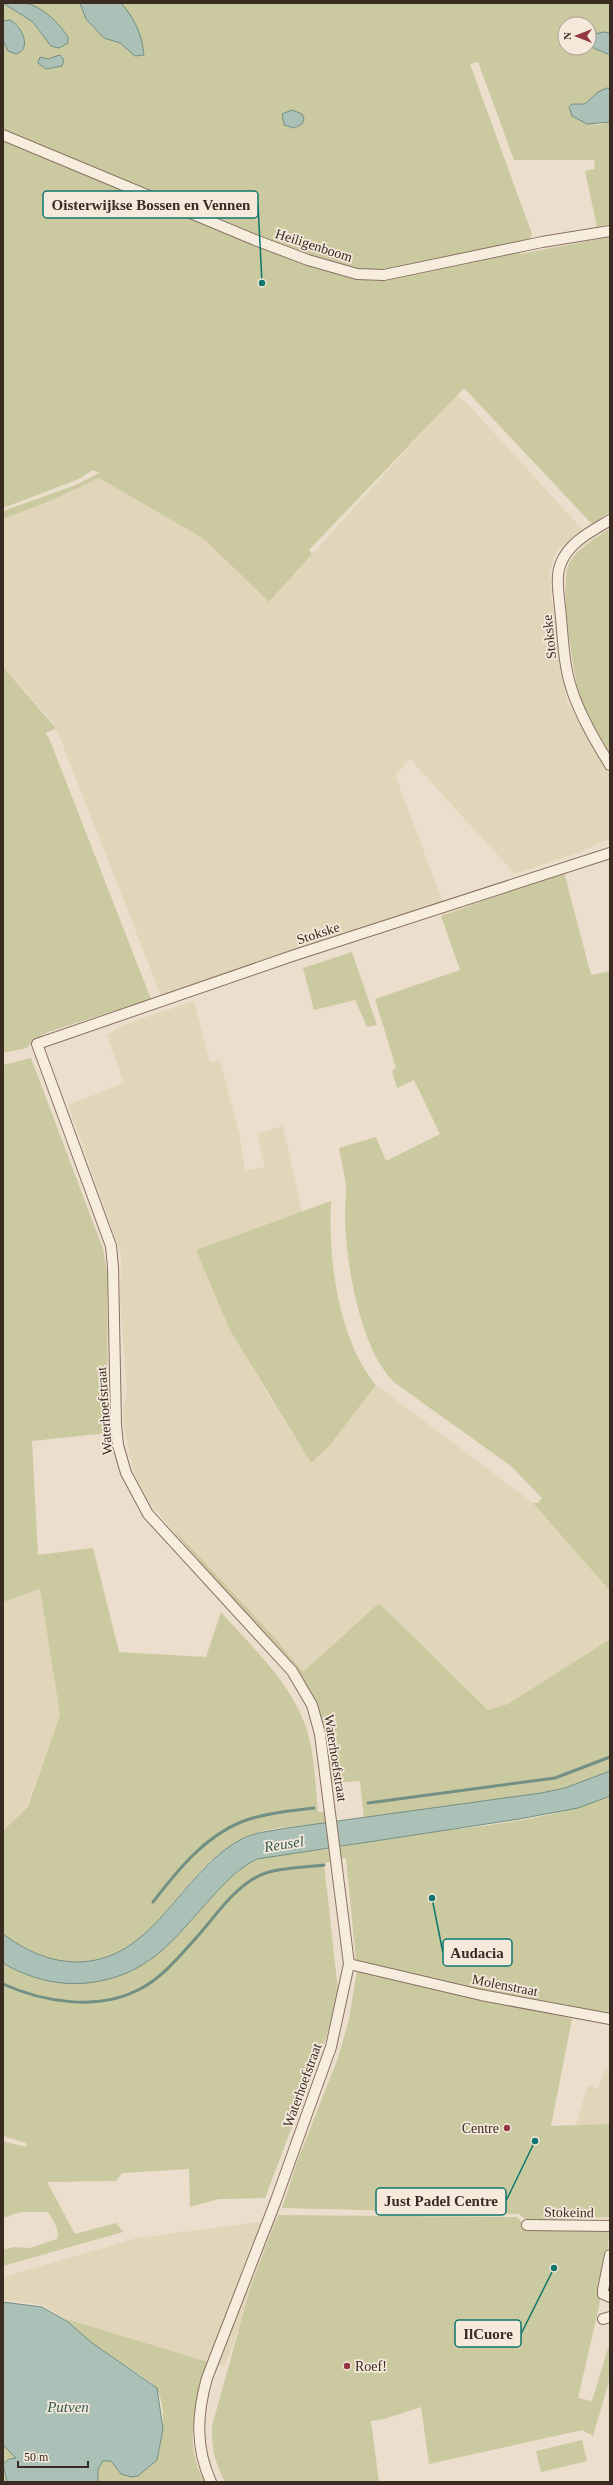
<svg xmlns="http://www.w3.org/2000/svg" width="613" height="2485" viewBox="0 0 613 2485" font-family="'Times New Roman',serif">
<rect width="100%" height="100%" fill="#ecdecc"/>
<!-- farmland -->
<g fill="#e1d6b9">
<path d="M456,395l9,6 117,128 -23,20 -5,8 -4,13 1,23 16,109 43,73v63l-32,15 -63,21 -105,-115 -15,16 48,127 -281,96 -102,-260 -10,-19 -47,-52v-148l47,-18 49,-23 105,61 65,63z"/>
<path d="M194,1001l16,62 10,-3 20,77 5,34 20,-4 -8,-33 26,-8 19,86 -106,38 65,133 50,80 19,-18 46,-60 157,118 77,88v48l-102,65 -20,6 -109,-107 -76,69 -28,-34 -94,-101 -8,-6 -27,-33 -12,-24 -10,-46 -1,-20 4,-13 -7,-96 1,-45 -53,-149 56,-22 -17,-48 21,-12z"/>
<path d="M40,1589l20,126 -33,91 -24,25v-229z"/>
<path d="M605,2069l5,2v53l-34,1 12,-40 10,4z"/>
<path d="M282,2219l-58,148 -161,-49 -20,-13 -40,-5v-23l134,-39z"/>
</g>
<!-- green -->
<g fill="#cac9a0">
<path d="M3,3h607v30l-7,-1 -14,4v-12h-24v24h24v-2l21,9v34l-12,3 -13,12 -11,-1 4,17 20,5 12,-3v102l-13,3 -12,-56 10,-2 -1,-9h-80l-36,-98 -8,2 62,170 -2,5 -10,2v13l90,-17v275l-17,11 -3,-1 -126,-134 -155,162 3,4 -43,48 -65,-63 -105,-61 -49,23 -47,18v-8l73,-26 23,-12 -6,-3 -14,9 -76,29z"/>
<path d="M610,528v224h-1c-10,-18 -25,-39 -30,-59 -6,-23 -20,-111 -10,-129 7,-15 28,-27 41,-36z"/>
<path d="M3,667l51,59 1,3 -10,4 4,5 102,261 -103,33 -14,8 -7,8 -24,5z"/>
<path d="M564,872l27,103 19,-4v620l-77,-88h5l4,-5 -31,-32 -116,-83c-35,-33 -49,-119 -50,-166 0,-10 1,-20 1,-30 -1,-13 -5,-27 -7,-39l37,-11 10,24 54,-27 -26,-54 -17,8 -5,-17 4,-3 -21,-69 85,-29 -19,-54z"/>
<path d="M352,952l25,73 -10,2 -12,-27 -41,10 -11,-42z"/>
<path d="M31,1058l72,191 4,23 1,161 -76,8 6,114 55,-7 26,104 87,5 15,-45c31,35 70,71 85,115 9,27 9,57 12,85h7l1,11c-25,3 -65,4 -86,17 -11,7 -25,16 -34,25 -39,40 -68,98 -131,97 -28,-1 -50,-12 -72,-28v-103l25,-25 32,-91 -20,-126 -37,13v-537z"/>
<path d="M331,1201c-3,58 7,138 45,184l-46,60 -19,18 -81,-133 -34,-80z"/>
<path d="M173,1531l8,6 94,101 28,34 76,-69 109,107 20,-6 102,-65v132l-45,17 -24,5 -177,26 -4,-38 -30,2 -6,-47 -38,-78z"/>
<path d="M610,1796v220l-114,-22 -140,-33 -10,-103 -7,1 -1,-11c86,-21 191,-18 272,-52z"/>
<path d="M329,1849l1,13 -6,1 14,128 -10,41 -63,166 -46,1 -29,8 -1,-38 -67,4 -6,8 -69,1 28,52 41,-11 7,9 -120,34v-16l10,-3 17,1 27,-9c3,-9 -4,-19 -9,-27h-27l-18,6v-77l23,6v-4l-23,-7v-173l26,13 33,7 85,-20 76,-78 23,-21 22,-8z"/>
<path d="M357,1971l28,4 187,44 -21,107 59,-2v93l-81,5 -10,-8 -237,-6 15,-46 41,-104 11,-39z"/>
<path d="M278,2215l239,2 11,12 82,1 -11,77 -21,91 14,3 18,-59v36l-17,58 -11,-6 -153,34 -8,-57 -37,12 -13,2 8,61h-154c-10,-19 -14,-34 -13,-56l39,-140z"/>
<path d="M63,2318l145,44c-10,40 -27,81 -3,120h-107v-13l5,-8h8l10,13 17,2 19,-16c6,-21 12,-60 -5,-77l-60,-40z"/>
<path d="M582,2440l5,21 -46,11 -5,-21z"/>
<path d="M3,2445l13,13 -12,14 3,10h-4z"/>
</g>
<!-- water -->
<g fill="#abc1b8" stroke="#728f84">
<path d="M3,3c7,0 15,-1 22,0 17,3 34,20 43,34v6l-9,5 -8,-2 -18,-24z"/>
<path d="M80,3h41c14,16 21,31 23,52l-9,1 -15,-13 -16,-5 -18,-19z"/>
<path d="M10,20c11,5 23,29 6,34l-8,-3 -5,-11v-19z"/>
<path d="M603,32l7,1v22l-21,-9v-10z"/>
<path d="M60,55l4,5 -2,6 -16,3 -8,-6 2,-6 8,2z"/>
<path d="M607,88l3,1v33l-23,2 -15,-8 -3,-9 3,-3h13l13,-12z"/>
<path d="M292,110l10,4 2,5 -2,5 -8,4 -10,-3 -2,-11z"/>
<path d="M610,1771v25l-32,12 -59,11 -262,40c-19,9 -32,24 -46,39 -39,43 -62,78 -124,85 -29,3 -59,-5 -84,-20v-29c22,16 44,27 72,28 79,1 104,-89 165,-122 14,-8 32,-9 47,-12l254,-35 24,-5z"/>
<path d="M3,2302l39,5 26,15 24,21 65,45 6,41 -6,31 -19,16 -6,1 -11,-3 -10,-13h-8l-5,8v13h-91l-4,-18 6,-5 7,-1 -13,-13z"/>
</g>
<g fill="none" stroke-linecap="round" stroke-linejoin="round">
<!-- stream -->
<g stroke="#728f84" stroke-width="3">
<path d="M368,1803l187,-25 55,-21"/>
<path d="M153,1902c24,-31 51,-65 88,-80 23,-9 49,-11 73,-14"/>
<path d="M3,1984c40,18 94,27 135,6 23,-11 42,-34 58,-52 18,-20 34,-45 57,-59 19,-12 49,-11 71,-14"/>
</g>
<!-- minor casing -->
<g stroke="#887161" stroke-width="12">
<g id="minor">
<path d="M3,135l252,105 53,20 49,14 27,1 158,-33 68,-11"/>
<path d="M610,520c-18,11 -41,22 -49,43 -6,14 -2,31 -1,45 3,26 3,54 11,79 8,27 24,54 39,78"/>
<path d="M349,1964l132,31 129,24"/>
<path d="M527,2225l83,1"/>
<path d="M610,2255l-7,35v4l7,3"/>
<path d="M603,2319l7,-2"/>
<path d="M211,2482c-16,-35 -14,-68 -4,-104l68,-175 56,-156 18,-83 -29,-230 -8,-29 -20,-34 -144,-157 -22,-41 -8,-28 -2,-20 -3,-158 -2,-21 -74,-202 255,-88 318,-103"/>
</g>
</g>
<!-- minor -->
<use href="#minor" stroke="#f7eddf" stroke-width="10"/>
</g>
<!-- markers -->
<g fill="#933542" stroke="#f4e9db" stroke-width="1.5">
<circle cx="507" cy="2128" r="4"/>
<circle cx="347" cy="2366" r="4"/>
</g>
<g text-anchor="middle" stroke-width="3.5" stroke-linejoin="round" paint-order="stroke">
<!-- street labels -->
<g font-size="14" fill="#3a2b23" stroke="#f4e9db">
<text transform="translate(314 245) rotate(18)" y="5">Heiligenboom</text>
<text transform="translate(549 637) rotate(-96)" y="5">Stokske</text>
<text transform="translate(318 933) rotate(-18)" y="5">Stokske</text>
<text transform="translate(104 1411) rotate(-94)" y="5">Waterhoefstraat</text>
<text transform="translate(336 1758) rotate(81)" y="5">Waterhoefstraat</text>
<text transform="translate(505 1985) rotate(11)" y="5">Molenstraat</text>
<text transform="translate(302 2085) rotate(-70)" y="5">Waterhoefstraat</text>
<text transform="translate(569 2212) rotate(1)" y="5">Stokeind</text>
</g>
<!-- poi labels -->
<g font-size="14" fill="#3a2b23" stroke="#f4e9db" text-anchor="end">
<text x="499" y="2133">Centre</text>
<text x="355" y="2371" text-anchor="start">Roef!</text>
</g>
<!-- water labels -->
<g font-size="15" font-style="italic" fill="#335851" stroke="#f4e9db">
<text transform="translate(284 1844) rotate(-9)" y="5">Reusel</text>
<text x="68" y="2412">Putven</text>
</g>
</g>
<!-- callouts -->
<path fill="none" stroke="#0f766e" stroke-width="1.5" d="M262 283L258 205M432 1898L443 1953M535 2141L506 2201M554 2268L521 2334"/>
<g fill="#0f766e" stroke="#f4e9db" stroke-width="1.5">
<circle cx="262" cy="283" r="4"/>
<circle cx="432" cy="1898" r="4"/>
<circle cx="535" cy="2141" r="4"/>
<circle cx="554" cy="2268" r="4"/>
</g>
<g fill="#f4e9db" stroke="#0f766e" stroke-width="1.5">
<rect x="43" y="191" width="215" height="27" rx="4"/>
<rect x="443" y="1939" width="69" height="27" rx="4"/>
<rect x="376" y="2188" width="130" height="27" rx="4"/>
<rect x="455" y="2320" width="66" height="27" rx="4"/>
</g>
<g font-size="15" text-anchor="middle" font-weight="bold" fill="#3a2b23">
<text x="151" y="210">Oisterwijkse Bossen en Vennen</text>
<text x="477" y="1958">Audacia</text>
<text x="441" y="2206">Just Padel Centre</text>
<text x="488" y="2339">IlCuore</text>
</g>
<!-- border -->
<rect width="613" height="2485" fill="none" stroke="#3a2b23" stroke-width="8"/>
<!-- north arrow -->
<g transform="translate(577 36) rotate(270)"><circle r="19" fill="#f4e9db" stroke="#aa9d91"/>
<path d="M0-3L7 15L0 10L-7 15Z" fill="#933542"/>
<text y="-6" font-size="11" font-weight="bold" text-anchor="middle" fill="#3a2b23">N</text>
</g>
<!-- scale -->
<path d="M18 2461v6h70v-6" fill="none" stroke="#3a2b23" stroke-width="2"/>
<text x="24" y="2461" font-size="12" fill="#3a2b23" stroke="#f4e9db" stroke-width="3" paint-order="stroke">50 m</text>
</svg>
